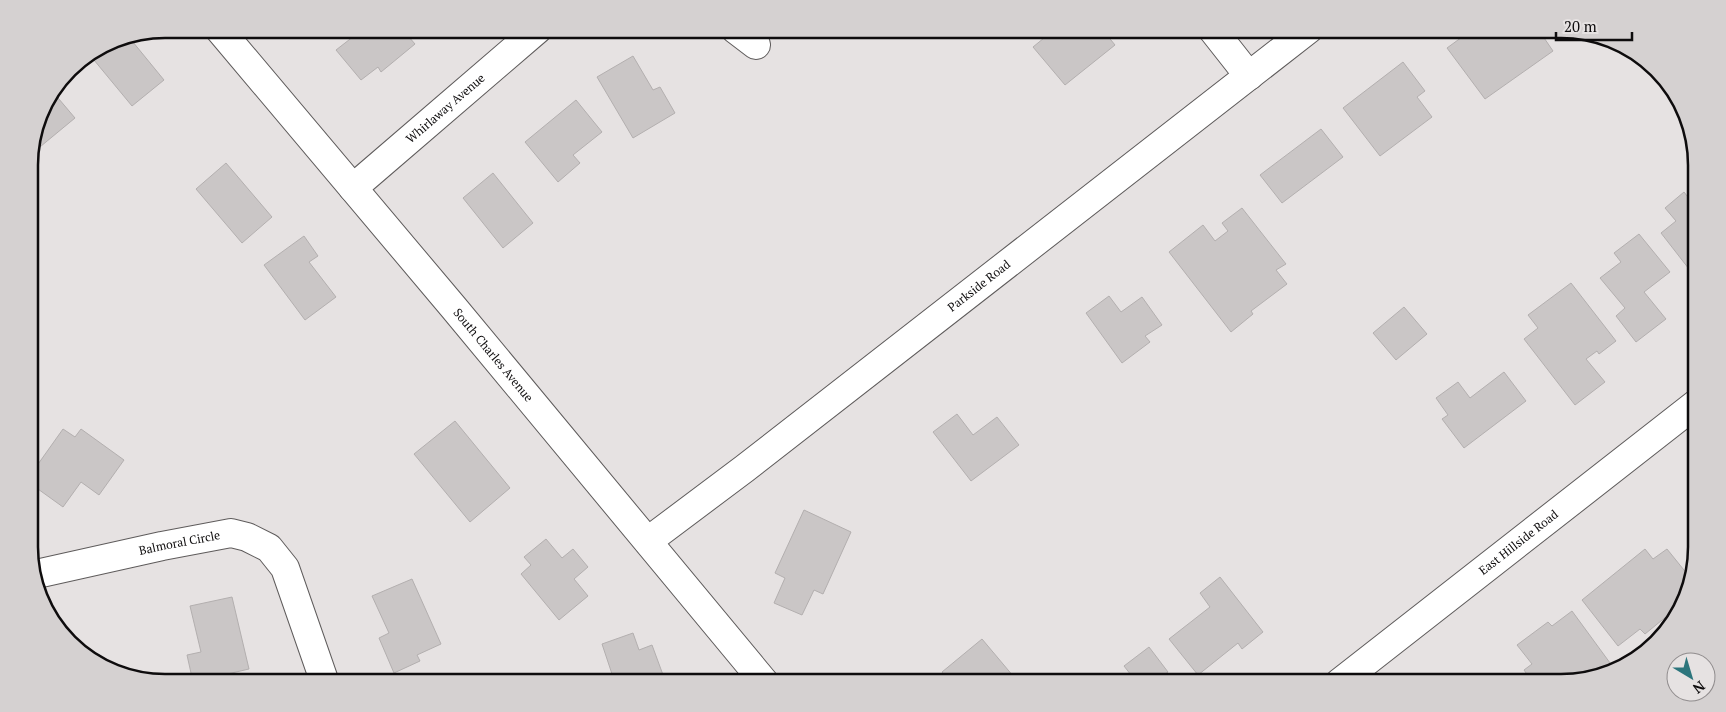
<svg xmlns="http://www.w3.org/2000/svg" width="1726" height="712" viewBox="0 0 1726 712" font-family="'PT Serif',serif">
<rect width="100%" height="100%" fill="#e6e2e2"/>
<!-- building -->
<g fill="#cac6c6" stroke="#b3afaf">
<path d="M363,29h39l13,15 -34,28 -3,-5 -17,13 -25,-30z"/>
<path d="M1055,29h47l13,16 -50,40 -32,-38z"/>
<path d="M1473,29h65l15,22 -68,48 -38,-51z"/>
<path d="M128,36l36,44 -32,26 -43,-52 24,-15z"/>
<path d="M633,56l20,34 7,-3 15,26 -42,25 -36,-61z"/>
<path d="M1403,62l22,29 -8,6 15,20 -52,39 -37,-48z"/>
<path d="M53,92l22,26 -46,38 14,-52z"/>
<path d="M576,100l26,32 -29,23 7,8 -22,19 -33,-40z"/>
<path d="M1321,129l22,28 -61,46 -22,-28z"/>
<path d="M226,163l46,54 -30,26 -46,-54z"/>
<path d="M493,173l40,50 -30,25 -40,-50z"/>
<path d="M1684,192l10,13 2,-1v74l-35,-45 15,-12 -11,-13z"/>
<path d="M1242,208l44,56 -10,6 11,14 -36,27 2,3 -22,18 -62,-80 34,-27 12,16 13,-10 -6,-8z"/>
<path d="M1639,234l31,38 -26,20 22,27 -30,23 -20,-26 9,-8 -25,-30 21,-16 -7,-9z"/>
<path d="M304,236l14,20 -9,6 27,35 -31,23 -41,-55z"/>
<path d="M1571,283l45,58 -17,13 -2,-3 -11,8 19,23 -30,23 -51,-66 14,-11 -10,-13z"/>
<path d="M1109,296l12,16 21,-15 20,28 -17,11 5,6 -28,21 -36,-50z"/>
<path d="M1404,307l23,27 -31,26 -23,-27z"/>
<path d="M1504,372l22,29 -62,47 -22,-29 6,-4 -12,-17 22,-16 12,16z"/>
<path d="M957,414l16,21 24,-18 22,28 -48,36 -38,-49z"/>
<path d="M455,421l55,67 -40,34 -56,-68z"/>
<path d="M63,429l12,8 6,-8 43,31 -25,35 -18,-13 -18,25 -32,-23v-10z"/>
<path d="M804,510l47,22 -28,62 -9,-4 -12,25 -28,-12 11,-25 -10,-5z"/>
<path d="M546,539l16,19 11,-9 15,18 -14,12 14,17 -29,24 -38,-46 10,-9 -7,-8z"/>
<path d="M1645,549l8,10 14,-10 25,31 -1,6 -14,10 5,6 -4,5 -33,27 -5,-5 -22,17 -36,-46z"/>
<path d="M1220,577l43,55 -21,17 -4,-6 -40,32 -29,-36 41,-32 -10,-14z"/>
<path d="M412,579l29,65 -24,11 3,6 -26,12 -15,-35 10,-5 -17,-37z"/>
<path d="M232,597l17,72 -56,13 -6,-27 14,-3 -11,-46z"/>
<path d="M1572,611l41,56 -43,16h-37l-9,-13 8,-6 -15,-19 31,-23 4,4z"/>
<path d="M633,633l6,17 13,-5 14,38h-52h1l-13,-39z"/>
<path d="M982,639l37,44h-68l-9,-11z"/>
<path d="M1149,647l19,25 -15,11h-32l10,-8 -7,-9z"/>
</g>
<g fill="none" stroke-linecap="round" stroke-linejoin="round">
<!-- minor casing -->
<g stroke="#5e5b5b" stroke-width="30">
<g id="minor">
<path id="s1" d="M219,29l235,279 311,375"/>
<path d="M735,29l21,16"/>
<path d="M1212,29l37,47"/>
<path id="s2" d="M353,188l185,-159"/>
<path id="s3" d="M648,541l96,-72 565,-440"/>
<path id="s4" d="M32,575l130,-29 69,-13 16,4 22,11 16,20 40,115"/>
<path id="s5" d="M1339,683l358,-280"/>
</g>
</g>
<!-- minor -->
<use href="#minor" stroke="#fff" stroke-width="28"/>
</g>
<g text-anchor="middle" stroke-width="4" stroke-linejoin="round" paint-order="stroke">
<!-- street labels -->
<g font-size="12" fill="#0e0c0d" stroke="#e6e2e2">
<text dy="4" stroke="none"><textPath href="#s2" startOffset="122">Whirlaway Avenue</textPath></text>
<text dy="4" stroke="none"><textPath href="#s3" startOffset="418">Parkside Road</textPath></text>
<text dy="4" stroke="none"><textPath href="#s1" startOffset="426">South Charles Avenue</textPath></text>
<text dy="4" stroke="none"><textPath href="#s4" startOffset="151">Balmoral Circle</textPath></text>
<text dy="4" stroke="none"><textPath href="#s5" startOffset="228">East Hillside Road</textPath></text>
</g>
</g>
<!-- crop -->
<path d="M0 0H1726V712H0ZM165 38H1561A127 127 0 0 1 1688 165V547A127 127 0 0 1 1561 674H165A127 127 0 0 1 38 547V165A127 127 0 0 1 165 38Z" fill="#d5d1d1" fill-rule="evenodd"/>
<path fill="none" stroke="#0e0c0d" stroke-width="2.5" d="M165 38H1561A127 127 0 0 1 1688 165V547A127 127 0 0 1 1561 674H165A127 127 0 0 1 38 547V165A127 127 0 0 1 165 38Z"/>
<!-- north arrow -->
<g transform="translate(1691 677) rotate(142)"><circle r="24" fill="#e6e2e2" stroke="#908c8d"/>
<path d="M0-4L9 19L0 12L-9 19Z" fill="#2c757c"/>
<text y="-8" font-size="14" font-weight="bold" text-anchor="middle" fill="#0e0c0d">N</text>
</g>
<!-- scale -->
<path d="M1556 32v8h76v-8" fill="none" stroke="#0e0c0d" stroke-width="2.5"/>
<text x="1564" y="32" font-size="15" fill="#0e0c0d" stroke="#e6e2e2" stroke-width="4" paint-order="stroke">20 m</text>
</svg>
